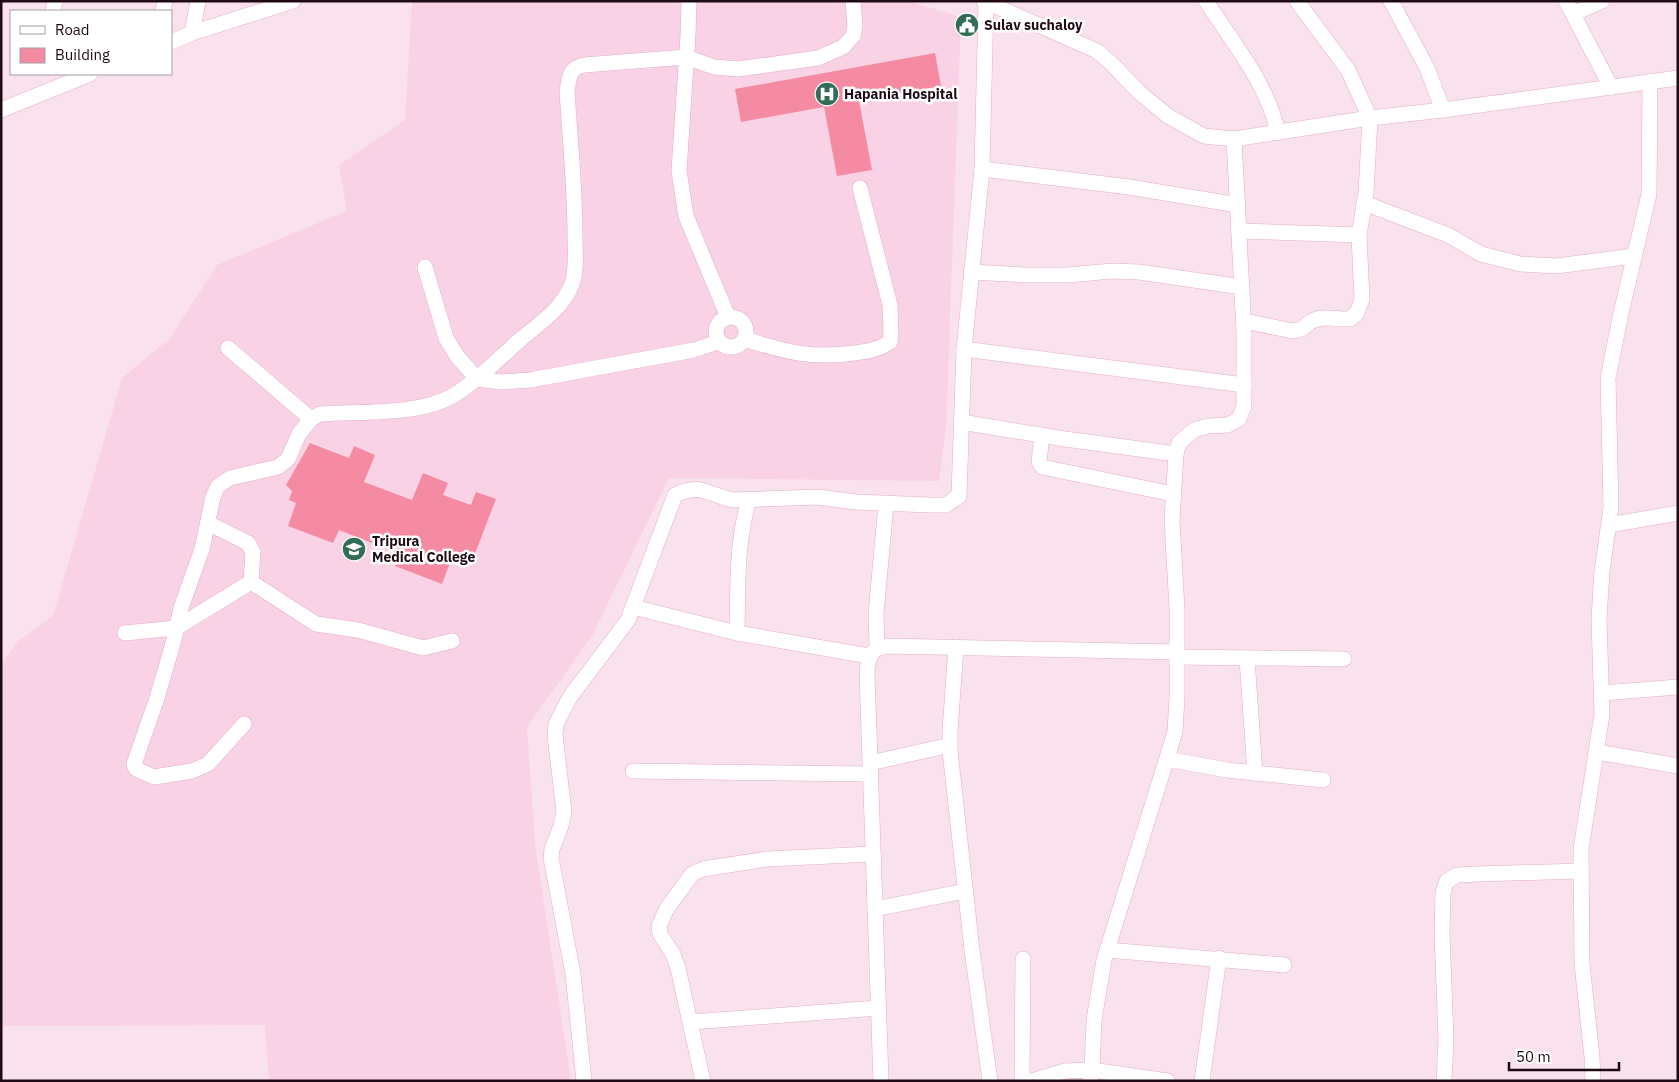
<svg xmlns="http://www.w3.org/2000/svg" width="1679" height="1082" viewBox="0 0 1679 1082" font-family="'IBM Plex Sans',sans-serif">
<rect width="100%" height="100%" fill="#f9e2ed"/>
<!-- built -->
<path fill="#f9d2e6" d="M412,1h497l52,16 -15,409 -7,55 -270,-3 -77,158 -65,91 8,117 36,237h-302l-4,-56 -264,1v-361l17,-24 35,-25 69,-238 48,-40 47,-73 130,-54 -8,-46 66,-45z"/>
<!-- building -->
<g fill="#f48ba2">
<path d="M935,53l6,33 -82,15 13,69 -35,6 -13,-69 -83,15 -6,-33z"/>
<path d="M310,443l39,15 5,-12 21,9 -11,27 48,18 11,-27 25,10 -5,12 28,10 5,-13 20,7 -23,60 -12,-4 -3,7 -7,-2 -9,24 -47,-18 5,-12 -61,-24 -6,13 -45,-17 8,-23 -7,-3 3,-9 -6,-6z"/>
</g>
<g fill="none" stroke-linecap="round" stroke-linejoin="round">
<!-- minor casing -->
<g stroke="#e3adc9" stroke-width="16">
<g id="minor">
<path d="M689,1l-1,34 -9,136 7,45 42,101"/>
<path d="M984,1l113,50 14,12 29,30 28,23 36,20 30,3 136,-21 73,-8 235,-32"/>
<path d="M1206,1c26,41 62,83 72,132"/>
<path d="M1391,1l36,67 16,42"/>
<path d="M1566,1l45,86"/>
<path d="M53,11l2,-10"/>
<path d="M163,11l2,-10"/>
<path d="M1573,14l29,-13"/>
<path d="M192,33l6,-32"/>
<path d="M171,42l21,-9 101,-32"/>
<path d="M1,110l89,-36"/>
<path d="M982,169l147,18 109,18"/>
<path d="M1364,203l84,32 33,19 39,10 36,2 78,-10"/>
<path d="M1239,231l120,4"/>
<path d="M425,267l21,71 11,18 20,23 24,3 29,-2 164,-30 18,-6 5,-4"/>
<path d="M971,272l54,3h43l44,-4 27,1 103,15"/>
<circle cx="731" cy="332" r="15"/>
<path d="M1244,321l49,10c13,-1 11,-7 21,-11 12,-5 23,0 36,-1l7,-6 5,-14 -3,-64 7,-42 4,-75 -22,-48 -51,-69"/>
<path d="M745,339c40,13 67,20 109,14 14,-2 24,-3 36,-11l1,-10 -1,-27 -30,-117"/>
<path d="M228,348l83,71"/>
<path d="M964,349l280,36"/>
<path d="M961,422l104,17 111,15"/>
<path d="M1042,435l-3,27 3,5 131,27"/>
<path d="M208,523l40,20 5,9 -2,30 65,42 42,6 65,18 29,-7"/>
<path d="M1609,525l69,-12"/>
<path d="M633,607l104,26 132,23"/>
<path d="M125,633l51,-5 75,-46"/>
<path d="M737,633c1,-45 -1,-90 12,-133"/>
<path d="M956,647l-6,84v20l22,199 18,131"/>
<path d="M877,648l-1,-34 10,-110"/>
<path d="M1177,657l167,2"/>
<path d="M1247,659l8,114"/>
<path d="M1602,693l76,-6"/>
<path d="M244,724l-36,40 -16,7 -38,6 -18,-8 -2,-5 23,-66 17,-58 7,-32 21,-59 11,-52 5,-11 12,-8 48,-11 10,-8 11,-25 12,-15 9,-5c41,-3 99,2 134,-19 25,-15 45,-37 67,-56 19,-16 42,-31 51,-55 5,-14 3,-34 3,-49 0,-48 -5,-96 -8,-144 3,-15 1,-22 17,-26l102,-8 28,10 24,2 80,-11 25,-11 10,-11 2,-10 -2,-25"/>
<path d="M1597,752l81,14"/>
<path d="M1167,759l60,11 96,10"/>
<path d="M870,763l80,-18"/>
<path d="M633,771l238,3"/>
<path d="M875,909l90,-18"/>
<path d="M1107,950l177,15"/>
<path d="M691,1022l187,-14"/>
<path d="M584,1081l-11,-107 -22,-116 1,-9 9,-23 3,-14 -9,-77 1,-11 14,-27 58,-77 47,-125c26,-13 33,0 58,5l85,-3 38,5 74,3h16l13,-9 5,-147 18,-180 4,-167"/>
<path d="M703,1081l-25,-113 -5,-14 -13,-20 -1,-8 7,-16 26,-36 11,-5 64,-10 106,-5"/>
<path d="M881,1081l-14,-408c1,-15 3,-24 19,-27l291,6"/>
<path d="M1022,1081l1,-122"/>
<path d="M1032,1081l33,-10 27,-1 75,11"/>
<path d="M1090,1081l2,-11 2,-50 10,-60 71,-228 2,-35v-88l-5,-88 4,-67 3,-11 15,-13 14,-4 20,-1 11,-6 5,-13v-75l-10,-192"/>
<path d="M1202,1081l17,-123"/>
<path d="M1444,1081l2,-41 -4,-107 1,-41 4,-11 10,-6 21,-1 103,-3"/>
<path d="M1593,1081l-1,-24 -10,-93 -1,-115 21,-135 -3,-95 3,-48 9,-63 -3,-130 13,-65 28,-119 1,-112"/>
</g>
</g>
<!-- minor -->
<use href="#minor" stroke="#fff" stroke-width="15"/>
</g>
<!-- icons -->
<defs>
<g id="civic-disc" transform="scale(1.25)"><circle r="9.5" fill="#326d57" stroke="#fff"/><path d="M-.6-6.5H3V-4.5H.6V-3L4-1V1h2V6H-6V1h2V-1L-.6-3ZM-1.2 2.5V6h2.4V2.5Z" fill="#fff"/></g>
<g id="hospital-disc" transform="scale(1.25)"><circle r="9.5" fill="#326d57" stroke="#fff"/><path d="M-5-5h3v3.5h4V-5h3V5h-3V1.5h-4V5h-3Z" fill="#fff"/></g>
<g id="university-disc" transform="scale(1.25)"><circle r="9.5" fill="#326d57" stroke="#fff"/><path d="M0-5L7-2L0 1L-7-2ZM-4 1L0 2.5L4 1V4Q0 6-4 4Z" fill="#fff"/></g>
</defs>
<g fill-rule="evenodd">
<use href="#civic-disc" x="967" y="25"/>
<use href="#hospital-disc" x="827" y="94"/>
<use href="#university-disc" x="354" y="549"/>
</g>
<g text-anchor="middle" stroke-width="5" stroke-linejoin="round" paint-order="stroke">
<!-- poi labels -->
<g font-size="14" font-weight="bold" fill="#1e0b16" stroke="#fff" text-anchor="start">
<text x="984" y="30">Sulav suchaloy</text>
<text x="844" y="99">Hapania Hospital</text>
<text x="372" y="546">Tripura<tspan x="372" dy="16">Medical College</tspan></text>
</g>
</g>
<!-- border -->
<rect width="1679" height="1082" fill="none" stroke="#1e0b16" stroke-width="5"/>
<!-- legend -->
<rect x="10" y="10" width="162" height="65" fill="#ffffff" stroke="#a59da2"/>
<rect x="20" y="26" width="25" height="8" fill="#ffffff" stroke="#a59da2"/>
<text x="55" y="35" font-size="15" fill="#1e0b16">Road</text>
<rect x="20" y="48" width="25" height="15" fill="#f48ba2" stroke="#a59da2"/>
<text x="55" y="60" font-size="15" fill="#1e0b16">Building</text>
<!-- scale -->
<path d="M1509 1062v8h110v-8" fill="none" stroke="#1e0b16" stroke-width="2.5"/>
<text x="1516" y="1062" font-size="15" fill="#1e0b16" stroke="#ffffff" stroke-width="4" paint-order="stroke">50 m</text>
</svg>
